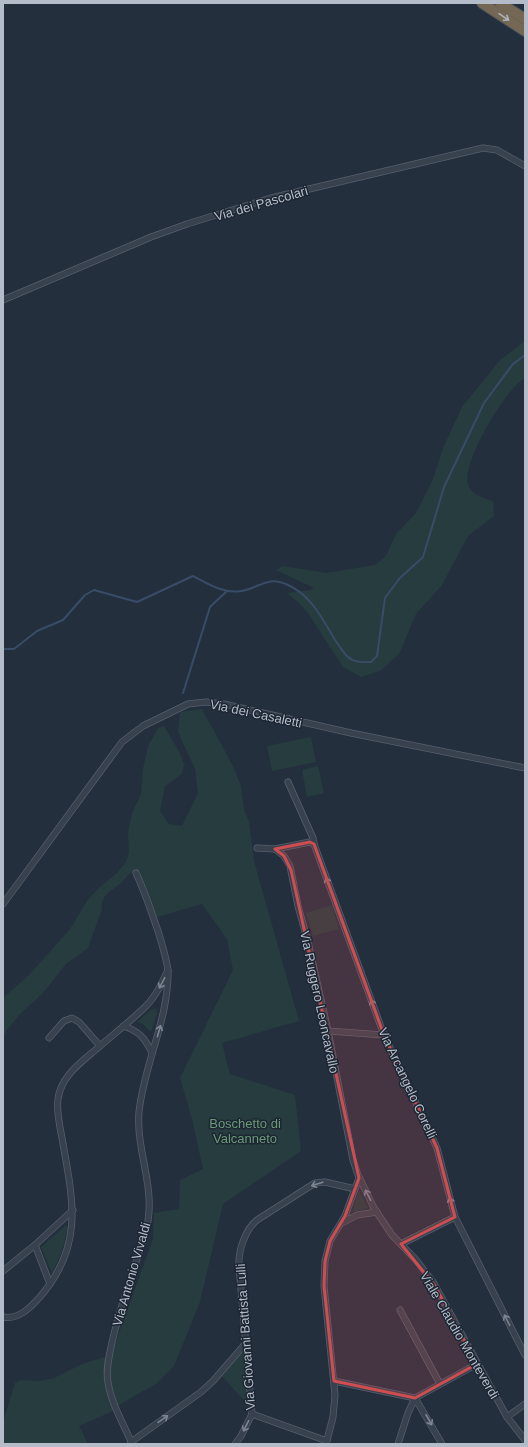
<svg xmlns="http://www.w3.org/2000/svg" width="528" height="1447" viewBox="0 0 528 1447" font-family="Arial,sans-serif">
<rect width="100%" height="100%" fill="#242f3e"/>
<!-- green -->
<g fill="#263c3f">
<path d="M525,341v37c-19,10 -67,89 -56,109 5,9 15,11 24,14l1,15 -26,20 -26,49 -26,29 -17,40 -19,17 -19,6 -18,-10 -35,-54 -9,-10 -12,-10 23,-3 4,-2 -38,-18 7,-4 43,7 49,-8 11,-9 10,-22 20,-21 17,-34 10,-31 19,-41 38,-47z"/>
<path d="M202,709l31,57 8,20 3,24 5,11 5,40 45,160 -77,22 8,31 65,21 6,56 -78,53 -23,98 -26,64 -18,18 -34,19 -11,9 -32,14 9,18h-85v-22l12,-39 6,-3 19,1 14,-3 28,-14 29,-9 42,-116 1,-26 25,-4 1,-29 23,-11 -11,-50 -12,-41 53,-108 -6,-31 -25,-35 -45,13 -14,-34 -9,-12c-5,2 -8,7 -12,11 -9,8 -22,13 -20,27l-14,39 -22,16 -23,29 -23,21 -13,16 -4,8v-40l27,-24 40,-45 19,-31 12,-12 15,-12 10,-12 3,-9 -1,-21 4,-19 9,-19 2,-25 5,-23 10,-18 6,-2 16,27 4,12 -2,9 -17,12 -5,25 9,13 13,2 16,-33 -3,-24 -17,-37 2,-20z"/>
<path d="M311,737l5,25 -44,9 -5,-25z"/>
<path d="M318,766l6,27 -17,4 -5,-27z"/>
<path d="M332,905l7,24 -26,7 -7,-23z"/>
<path d="M156,1008l1,6 -6,18 -8,-8 -6,-2 14,-12z"/>
<path d="M359,1190l9,18 -16,4z"/>
<path d="M66,1225l2,3 -6,23 -10,22 -11,-26z"/>
<path d="M244,1350l6,57 -28,-31z"/>
</g>
<g fill="none" stroke-linecap="round" stroke-linejoin="round">
<!-- stream -->
<g stroke="#394c67" stroke-width="2">
<path d="M3,649h11l23,-18 26,-11 22,-25 9,-5 43,12 56,-26c15,8 31,18 48,15 19,-3 26,-16 47,-6 23,10 35,35 47,55 4,5 8,13 13,17 6,6 15,5 23,5l6,-6 8,-58 14,-19 24,-22 21,-70 40,-84 29,-39 12,-9"/>
<path d="M183,693l27,-86 17,-16"/>
</g>
<!-- street casing -->
<g stroke="#565f6c" stroke-width="7">
<g id="street">
<path d="M3,300l148,-63 36,-13 84,-26 212,-50 14,2 28,16"/>
<path d="M288,782l25,56 1,6"/>
<path d="M257,848l18,1 9,7 6,10 8,40 10,36 20,89 25,129 5,15 16,33 18,27 24,25 17,22 74,135 18,23"/>
<path d="M275,849l35,-7 4,2 70,191 53,113 18,69 70,138"/>
<path d="M136,873c9,19 15,38 22,58 4,13 8,26 10,39"/>
<path d="M3,904l119,-162 21,-16 45,-22 18,-2 18,2 127,29 174,35"/>
<path d="M123,1026c16,5 22,12 29,27"/>
<path d="M328,1031l56,4"/>
<path d="M49,1038l15,-17 8,-3 7,4 21,24"/>
<path d="M342,1223l15,-8 20,-3"/>
<path d="M401,1244l54,-27"/>
<path d="M35,1245l15,39"/>
<path d="M3,1271l32,-26 38,-35"/>
<path d="M400,1310l40,74"/>
<path d="M3,1317c15,3 27,-9 36,-19 44,-50 35,-94 24,-154 -2,-14 -7,-30 -5,-45 3,-24 25,-38 42,-53 15,-13 32,-26 46,-40 10,-10 16,-23 22,-36 1,49 -24,94 -29,142 -3,37 15,72 9,109 -2,12 -7,23 -10,35 -10,31 -22,63 -28,96 -2,10 -4,20 -2,30 3,22 16,42 24,62"/>
<path d="M334,1381l81,17 62,-34"/>
<path d="M415,1398l27,46"/>
<path d="M252,1414l75,27"/>
<path d="M507,1417l18,-13"/>
<path d="M131,1442l70,-50 12,-11 33,-38"/>
<path d="M235,1444l6,-8 11,-22 -13,-148c-1,-15 6,-36 18,-46l58,-37 10,-1 30,7"/>
<path d="M326,1444l7,-27 2,-22 -11,-109 1,-25 5,-20 15,-25 14,-38"/>
<path d="M398,1444l10,-31 7,-15"/>
</g>
</g>
<!-- highway casing -->
<g stroke="#434c59" stroke-width="12">
<g id="highway">
<path d="M482,3l43,28"/>
<path d="M500,3l25,16"/>
</g>
</g>
<!-- street -->
<use href="#street" stroke="#38414e" stroke-width="5.5"/>
<!-- highway -->
<use href="#highway" stroke="#746855" stroke-width="10"/>
</g>
<!-- one-way arrows -->
<defs><path id="oneway-shaft" d="M-6 0H5M1.5-3L5.5 0L1.5 3" fill="none" stroke-width="1.6" stroke-linecap="round" stroke-linejoin="round"/></defs>
<use stroke="#aeb4bd" href="#oneway-shaft" transform="translate(504 17) rotate(34)"/>
<g stroke="#7c8592">
<use href="#oneway-shaft" transform="translate(328 883) rotate(-110)"/>
<use href="#oneway-shaft" transform="translate(162 983) rotate(118)"/>
<use href="#oneway-shaft" transform="translate(373 1005) rotate(-110)"/>
<use href="#oneway-shaft" transform="translate(159 1031) rotate(-74)"/>
<use href="#oneway-shaft" transform="translate(317 1184) rotate(162)"/>
<use href="#oneway-shaft" transform="translate(368 1195) rotate(-117)"/>
<use href="#oneway-shaft" transform="translate(451 1203) rotate(-104)"/>
<use href="#oneway-shaft" transform="translate(507 1320) rotate(-117)"/>
<use href="#oneway-shaft" transform="translate(163 1419) rotate(-35)"/>
<use href="#oneway-shaft" transform="translate(429 1420) rotate(61)"/>
<use href="#oneway-shaft" transform="translate(246 1426) rotate(117)"/>
</g>
<!-- marked area -->
<path fill="#ce4d50" fill-opacity="0.2" stroke="#ce4d50" stroke-width="3" stroke-linejoin="round" d="M310,842l4,2 70,191 53,113 18,69 -54,27 34,42 42,78 -62,34 -81,-17 -10,-95 1,-25 5,-20 15,-25 14,-38 -68,-308 -7,-14 -9,-7z"/>
<g text-anchor="middle" stroke-width="3" stroke-linejoin="round" paint-order="stroke">
<!-- street labels -->
<g font-size="13" fill="#b4bcc9" stroke="#1d2633">
<text transform="translate(261 203) rotate(-16)" y="5">Via dei Pascolari</text>
<text transform="translate(256 713) rotate(12)" y="5">Via dei Casaletti</text>
<text transform="translate(320 1002) rotate(78)" y="5">Via Ruggero Leoncavallo</text>
<text transform="translate(408 1083) rotate(65)" y="5">Via Arcangelo Corelli</text>
<text transform="translate(131 1274) rotate(-74)" y="5">Via Antonio Vivaldi</text>
<text transform="translate(460 1335) rotate(60)" y="5">Viale Claudio Monteverdi</text>
<text transform="translate(245 1337) rotate(-94)" y="5">Via Giovanni Battista Lulli</text>
</g>
<!-- park labels -->
<g font-size="13" fill="#6b9a76" stroke="#1d2633">
<text x="245" y="1128">Boschetto di<tspan x="245" dy="15">Valcanneto</tspan></text>
</g>
</g>
<!-- border -->
<rect width="528" height="1447" fill="none" stroke="#b4bcc9" stroke-width="8"/>
</svg>
